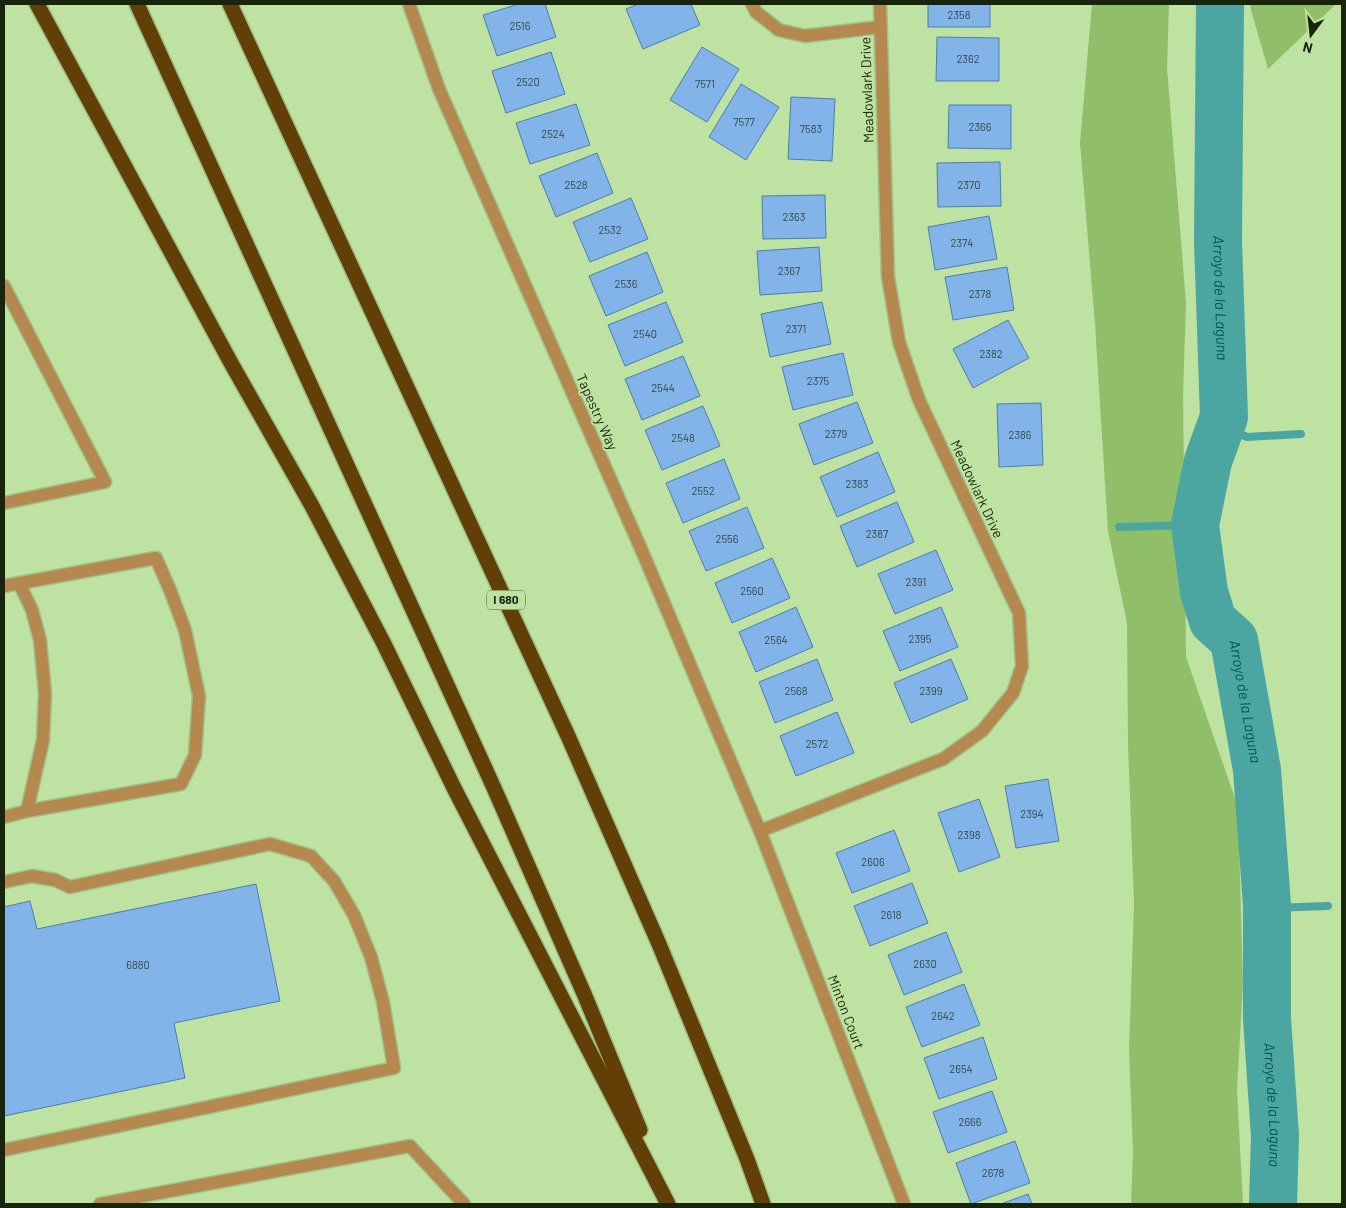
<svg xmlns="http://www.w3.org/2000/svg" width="1346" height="1208" viewBox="0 0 1346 1208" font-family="Barlow,sans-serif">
<rect width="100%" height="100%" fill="#bee2a1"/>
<!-- green -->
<g fill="#91be69">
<path d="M1092,4h77l-2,64 19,235 -3,92 3,262 52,150 5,176 -6,107 6,114h-112l2,-52 -4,-102 5,-146 -6,-159 -1,-122 -19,-92 -13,-207 -15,-181z"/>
<path d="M1250,4h86l-68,65 -17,-59z"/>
</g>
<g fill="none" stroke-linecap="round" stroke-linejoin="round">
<!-- stream -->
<g stroke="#4ba6a2" stroke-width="8">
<path d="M1221,426l26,11 54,-3"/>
<path d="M1119,527l76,-2"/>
<path d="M1267,908l61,-2"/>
</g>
<!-- river -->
<path stroke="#4ba6a2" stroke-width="48" id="s1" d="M1220,4l-2,237 6,176 -16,44 -13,64 9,67 9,29 21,19 23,130 10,135v114l8,117 -2,68"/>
</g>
<!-- building -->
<g fill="#82b3e9" stroke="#4e7db0">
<path d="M519,4h26l11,33 -59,19 -14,-41z"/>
<path d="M638,4h53l9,21 -57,24 -17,-40z"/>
<rect x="928" y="4" width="62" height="23"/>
<path d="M937,37l62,1v43h-63z"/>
<path d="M702,47l37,22 -32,53 -37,-22z"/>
<path d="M551,52l14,42 -59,19 -14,-42z"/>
<path d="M741,84l38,23 -33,53 -37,-23z"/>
<path d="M791,97l44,2 -3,62 -44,-2z"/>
<path d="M576,104l14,41 -60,19 -14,-41z"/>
<path d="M949,105h62v44l-63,-1z"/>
<path d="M597,153l16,40 -57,24 -17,-41z"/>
<path d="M1000,162l1,44 -63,1 -1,-44z"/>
<path d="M825,195l1,43 -63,1 -1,-43z"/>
<path d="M631,198l17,41 -58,23 -17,-40z"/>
<path d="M989,216l8,43 -62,11 -7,-43z"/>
<path d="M819,247l3,44 -62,4 -3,-44z"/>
<path d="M647,252l16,40 -57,24 -17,-40z"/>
<path d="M1007,267l7,43 -61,10 -8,-43z"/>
<path d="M666,302l17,40 -58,24 -17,-41z"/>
<path d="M822,302l9,42 -61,13 -9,-43z"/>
<path d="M1008,320l21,38 -56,30 -20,-39z"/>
<path d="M843,353l10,42 -60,15 -11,-43z"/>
<path d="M683,356l17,40 -58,24 -17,-41z"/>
<path d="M857,402l16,41 -59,22 -15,-41z"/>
<path d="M1041,403l2,62 -44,2 -2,-63z"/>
<path d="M703,406l17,40 -58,24 -17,-40z"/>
<path d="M878,452l17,40 -58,25 -17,-40z"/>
<path d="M724,459l16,40 -57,24 -17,-40z"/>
<path d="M897,502l17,40 -57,25 -17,-41z"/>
<path d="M747,507l17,41 -58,23 -17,-40z"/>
<path d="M936,550l17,40 -58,24 -17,-40z"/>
<path d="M772,558l18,40 -58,25 -17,-40z"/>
<path d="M796,607l17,40 -57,25 -17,-40z"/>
<path d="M941,607l17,40 -58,24 -17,-40z"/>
<path d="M817,659l16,41 -58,23 -16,-41z"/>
<path d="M951,659l17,40 -57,24 -17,-40z"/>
<path d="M837,712l17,41 -58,23 -16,-40z"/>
<path d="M1048,779l11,62 -43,7 -11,-62z"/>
<path d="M979,799l21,58 -41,15 -21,-59z"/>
<path d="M894,830l16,41 -58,22 -16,-40z"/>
<path d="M912,883l16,40 -58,23 -16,-40z"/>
<path d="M256,884l24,117 -106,22 11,55 -181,38v-209l26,-6 7,28z"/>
<path d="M946,932l16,40 -58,23 -16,-40z"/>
<path d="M964,984l16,41 -58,22 -16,-40z"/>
<path d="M983,1037l14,42 -58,20 -15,-41z"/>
<path d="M992,1091l15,41 -59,21 -15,-41z"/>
<path d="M1015,1141l15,42 -59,21 -15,-41z"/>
<path d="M1028,1194l4,10h-31z"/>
</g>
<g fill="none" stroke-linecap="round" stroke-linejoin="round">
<!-- service casing -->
<g stroke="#a0c086" stroke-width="15">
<g id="service">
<path d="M4,286l101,196 -101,21"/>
<path d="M19,583l13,27 8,30 5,53 -2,47 -16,71"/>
<path d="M4,586l152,-28 14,32 15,40 14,66 -4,59 -14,29 -154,27 -23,6"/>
<path d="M4,882l28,-6 23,4 15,7 200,-43 41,12 23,25 20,34 17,42 12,45 11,66 -390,82"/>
<path d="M100,1204l310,-58 54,58"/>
</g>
</g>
<!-- minor casing -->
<g stroke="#a0c086" stroke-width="15">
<g id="minor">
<path d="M409,4l30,85 206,469 115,273 144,373"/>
<path d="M752,4l4,8 23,18 26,6 75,-9"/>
<path d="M760,831l183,-72 39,-28 31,-38 9,-27 -3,-53 -100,-213 -20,-58 -11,-65 -8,-273"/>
</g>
</g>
<!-- motorway casing -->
<g stroke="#a0c086" stroke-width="18">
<g id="motorway">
<path d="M37,4l194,359 81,143 72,138 70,144 214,416"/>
<path d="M137,4l357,784 91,208 55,134"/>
<path d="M230,4l338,732 91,208 88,215 16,45"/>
</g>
</g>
<!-- service -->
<use href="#service" stroke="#b58850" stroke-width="12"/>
<!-- minor -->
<use href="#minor" stroke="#b58850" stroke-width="12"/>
<!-- motorway -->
<use href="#motorway" stroke="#623f07" stroke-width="15"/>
</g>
<g text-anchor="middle" stroke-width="4" stroke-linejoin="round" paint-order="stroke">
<!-- number labels -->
<g font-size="11" fill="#324843">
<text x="959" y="19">2358</text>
<text x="520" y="30">2516</text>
<text x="968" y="63">2362</text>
<text x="528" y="86">2520</text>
<text x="705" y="88">7571</text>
<text x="744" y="126">7577</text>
<text x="980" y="131">2366</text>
<text x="811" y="133">7583</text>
<text x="553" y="138">2524</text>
<text x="576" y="189">2528</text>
<text x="969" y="189">2370</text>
<text x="794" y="221">2363</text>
<text x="610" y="234">2532</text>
<text x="962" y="247">2374</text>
<text x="789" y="275">2367</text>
<text x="626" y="288">2536</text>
<text x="980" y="298">2378</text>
<text x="796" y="333">2371</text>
<text x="645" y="338">2540</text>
<text x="991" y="358">2382</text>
<text x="818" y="385">2375</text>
<text x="663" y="392">2544</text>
<text x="836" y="438">2379</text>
<text x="1020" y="439">2386</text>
<text x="683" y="442">2548</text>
<text x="857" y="488">2383</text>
<text x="703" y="495">2552</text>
<text x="877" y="538">2387</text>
<text x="727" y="543">2556</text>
<text x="916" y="586">2391</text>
<text x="752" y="595">2560</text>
<text x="920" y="643">2395</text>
<text x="776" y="644">2564</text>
<text x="796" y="695">2568</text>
<text x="931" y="695">2399</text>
<text x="817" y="748">2572</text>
<text x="1032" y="818">2394</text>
<text x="969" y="839">2398</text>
<text x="873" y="866">2606</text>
<text x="891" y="919">2618</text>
<text x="925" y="968">2630</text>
<text x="138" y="969">6880</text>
<text x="943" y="1020">2642</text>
<text x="961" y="1073">2654</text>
<text x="970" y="1126">2666</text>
<text x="993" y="1177">2678</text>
</g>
<!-- shield labels -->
<rect fill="#bee2a1" stroke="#4a5e39" stroke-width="1" x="487" y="590.5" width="38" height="19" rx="4"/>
<g font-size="12" font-weight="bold" fill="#18250c">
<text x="506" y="604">I 680</text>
</g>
<!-- street labels -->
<g font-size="14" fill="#18250c" stroke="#bee2a1">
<text transform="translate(867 90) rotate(-92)" y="5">Meadowlark Drive</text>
<text transform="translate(597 412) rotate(66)" y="5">Tapestry Way</text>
<text transform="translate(977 489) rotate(65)" y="5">Meadowlark Drive</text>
<text transform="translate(846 1012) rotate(69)" y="5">Minton Court</text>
</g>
<!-- water labels -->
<g font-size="15" font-style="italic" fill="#005553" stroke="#bee2a1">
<text dy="5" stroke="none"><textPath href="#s1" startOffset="294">Arroyo de la Laguna</textPath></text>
<text dy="5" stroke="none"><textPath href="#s1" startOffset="714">Arroyo de la Laguna</textPath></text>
<text dy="5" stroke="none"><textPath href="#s1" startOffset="1119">Arroyo de la Laguna</textPath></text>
</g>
</g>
<!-- border -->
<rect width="1346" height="1208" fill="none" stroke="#18250c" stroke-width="10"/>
<!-- north arrow -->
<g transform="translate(1311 35) rotate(195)" stroke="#bee2a1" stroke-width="4" paint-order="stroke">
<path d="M0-4L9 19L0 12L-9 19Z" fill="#18250c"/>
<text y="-8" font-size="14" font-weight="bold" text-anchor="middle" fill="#18250c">N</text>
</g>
</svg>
